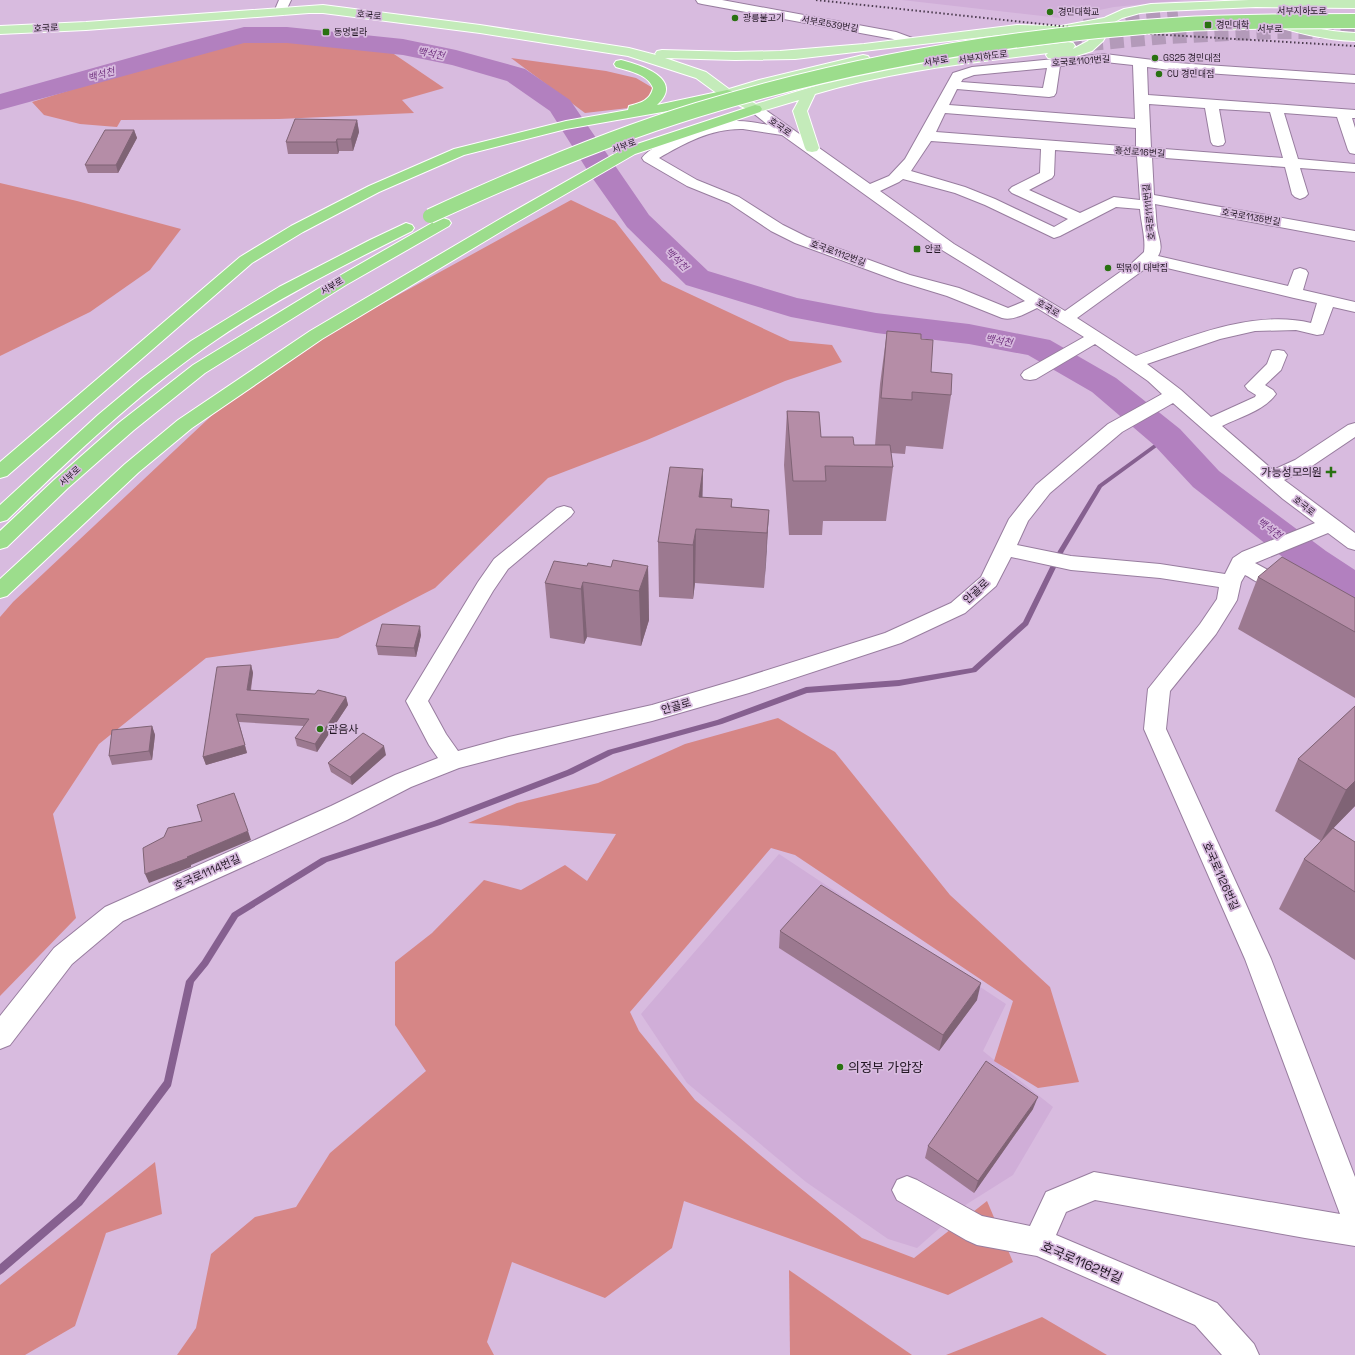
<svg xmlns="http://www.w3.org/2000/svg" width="1355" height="1355" viewBox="0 0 1355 1355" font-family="'Space Grotesk','Noto Sans KR',sans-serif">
<rect width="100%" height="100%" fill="#d8bbdf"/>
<!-- built -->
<g fill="#d0aed8">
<path d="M902,0h282l-70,7 -54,11z"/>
<path d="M779,854l227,150 -23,47 70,56 -40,68 -46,29 -50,44 -29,-9 -82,-57 -119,-99 -46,-69z"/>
</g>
<!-- green -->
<g fill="#d68686">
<path d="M250,39l141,13 53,36 -42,12 12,13 -135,6 -158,1 -4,7 -37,-3 -36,-9 -12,-13 177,-55z"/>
<path d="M511,58l95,13 30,7 17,10 1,12 -17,7 -52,6z"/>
<path d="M0,183l77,18 104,28 -31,41 -60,42 -90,44z"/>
<path d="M571,200l44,21 47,60 128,60 42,4 10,17 -57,19 -138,59 -99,38 -113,110 -97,50 -132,20 -107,86 -46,70 23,104 -76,78v-379l13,-15 245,-230z"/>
<path d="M778,718l57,34 115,143 100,92 29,95 -41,6 -44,-27 19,-60 -218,-146 -24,-7 -141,164 9,19 56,69 83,70 84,68 52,20 73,-57 26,61 -65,33 -264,-94 -12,47 -67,50 -93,-36 -25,80 7,13h-317l19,-27 15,-74 44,-37 41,-10 34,-54 96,-82 -31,-46v-63l37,-29 52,-53 37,10 44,-25 22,16 29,-47 -148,-11 49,-20 81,-20 87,-39z"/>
<path d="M155,1162l7,52 -56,19 -31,93 -50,29h-25v-70z"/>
<path d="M789,1270l123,85h-122z"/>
<path d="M1042,1317l65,38h-161z"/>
</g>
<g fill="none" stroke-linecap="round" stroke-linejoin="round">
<!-- stream -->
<path fill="#866090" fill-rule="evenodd" d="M1167,435l2,1v2l-67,49 -38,64 -36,74 -52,47 -77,14 -92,7 -85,31 -109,30 -40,20 -133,51 -113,37 -89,55 -30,48 -14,17 -23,104 -89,119 -79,68 -3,2v-11l76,-65 88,-118 22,-100 16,-20 30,-48 89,-55 113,-37 133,-51 41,-20 109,-30 89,-33 93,-7 73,-12 51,-46 35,-71 40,-66z"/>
<!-- river -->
<path fill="#b280bf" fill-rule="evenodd" d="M244,27h43l116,12 53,11 69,19 45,31 79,115 59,56 89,27 79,15 93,11 81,16 66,38 64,51 39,42 107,80 29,19v33l-14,-4 -43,-30 -105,-82 -39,-42 -62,-53 -64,-37 -59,-11 -93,-11 -85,-16 -105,-32 -59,-58 -36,-51 -41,-65 -43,-30 -55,-16 -49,-10 -116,-12h-43l-244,67v-16l172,-48z"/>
<!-- major-tunnel -->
<g stroke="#b39ab9" stroke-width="14" stroke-dasharray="14 7" stroke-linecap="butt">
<path d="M1084,26l94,-11"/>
<path d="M1068,46l98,-9 109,-5h80"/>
</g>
<!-- minor casing -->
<g stroke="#987d9f" stroke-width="2">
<g id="minor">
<path d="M279,0h12l-7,15h-8l-2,-3z"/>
<path d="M696,0h26l174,32 19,7 2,3 -2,3h-10l-12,-6 -191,-35 -4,-1z"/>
<path d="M1105,54l72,9 178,12v8l-178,-12 -30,-4 1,28 207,15v8h-3l3,10v26l-5,-1 -2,-3 -11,-33 -53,-4 14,46 57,5v8l-55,-4 8,26 -3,3 -5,2 -5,-2 -3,-3 -7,-27 -133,-10 2,38 201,36v10l-200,-37c1,8 1,16 2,23 1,10 7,20 1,29l130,30 6,-16 6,-2 6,2 2,3 -5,17 52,12v10l-22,-5 -10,27 -6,1 -21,-5 -41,1 -35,8 -73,25 34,26 30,27 44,-20 1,-2 -8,-5 -3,-4 22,-22 5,-13 6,-1 6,1 3,4 -6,15 -16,15 8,5 3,4c-12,17 -36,23 -54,32l51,44 22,-10 53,-35 7,-2v14l-46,31 -25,12 71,53v17l-7,-2 -20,-15 -73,30 39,21 3,5 -3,5c-16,5 -35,-12 -49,-19l-4,7 -4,18 -3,5 -18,29 -46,57 -4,38 105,230 84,218v69l-50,-8 -210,-38 -29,12 -10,23 161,68 37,41 5,11h-37l-27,-30 -158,-69 -60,-11 -11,-5 -69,-40 -5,-10 5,-10 10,-4 10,4 65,36 48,10 16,-34 48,-20 246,42 -95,-255 -101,-230 4,-40 52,-65 17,-25 2,-12 -59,-9 -89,-8 -60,-13 -15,29 -31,27 -64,30 -152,50 -97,28 -143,34 -50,13 -48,19 -64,33 -224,101 -51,43 -62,81 -10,4v-33l54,-68 51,-41 226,-101 64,-31 43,-17 -9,-13 -23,-44 72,-119 16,-23 63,-51 7,-2 7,2 3,4 -3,4 -63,53 -15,22 -65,110 18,33 12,17 51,-14 143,-32 84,-25 149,-47 66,-30 30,-26 28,-58 27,-34 72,-61 54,-30 -14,-13 -53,-37 -59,35 -6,1 -6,-1 -3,-4 3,-4 60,-34 -47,-29c-11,5 -23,13 -35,10l-55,-22 -49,-15 -103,-38 -24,-12 -42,-28 -42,-17 -43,-25 -2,-3c12,-17 74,-37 95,-37 11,0 21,2 31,4l-20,-16 2,-3 5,-1 5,1 110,78 19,-8 16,-17 48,-86 19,-6zM1105,62l28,3 2,54 -186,-14 8,-16 92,8 5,-1 2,-3 4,-27zM1047,68l-4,20 -82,-6 2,-3 11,-4zM1149,104l56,4 6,34 2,3 5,1 5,-1 2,-3 -6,-33 51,3 13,46 -132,-10zM945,113l191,15v19l-200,-15zM743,129l39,6 160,115 83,51 -17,7 -49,-20 -49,-13 -103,-38 -24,-12 -44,-28 -42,-17 -38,-22c25,-15 54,-30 84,-29zM931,141l110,8 -1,24 -28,14 -3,3 3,3 56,26 -14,8 -59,-28 -30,-12 -54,-16zM1055,150l82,6 3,44 -26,-3 -34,16 -51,-23 23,-12 2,-3zM903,179l52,14 30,12 69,33 6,-2 56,-29 24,2c1,14 6,29 4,43l-14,13 -65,46 -111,-67 -74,-53 19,-9zM1150,264l144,34 23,5 -6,20c-56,-14 -123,14 -175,33l-59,-38 65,-47zM1173,403l110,96 32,24 -73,29 -9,6 -8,16 -65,-10 -89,-8 -54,-11 11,-24 22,-28 72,-61z"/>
</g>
</g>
<!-- major casing -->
<g stroke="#fff" stroke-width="2">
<g id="major">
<path d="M1249,0h106v8l-99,-1 -93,4 -23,2 -18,5 -9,5 -10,18 -11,10 -19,6 -20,2 -5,-1 -2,-3 2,-2c-78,10 -157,18 -233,41l-8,17 12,37 -2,3 -5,1 -5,-1 -2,-3 -12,-37 6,-11 -44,13 -33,-16 -26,-19 -68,-22 -148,-23 -157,-20h-14l-223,17 -86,4v-8l86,-4 237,-17 157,20 149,23 27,7 -1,-1 2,-3 5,-1 73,2 45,-1 84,-7 153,-19 44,1 43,-8 20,-9 27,-5zM1099,27l-11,14 -15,8 2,-3 -2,-3 -5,-1c-64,8 -129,15 -192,28 -41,9 -80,22 -120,34l-17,-9 29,-9 100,-24 2,-3 -2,-3 -5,-1 -104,25 -30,9 -23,-17 -41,-14 70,2 60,-1 222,-26 44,1z"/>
<path d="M1269,16c30,8 55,16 86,17v8c-32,-1 -60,-9 -90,-18l-2,-3 2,-3z"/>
</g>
</g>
<!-- highway casing -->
<g stroke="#fff" stroke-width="2">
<g id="highway">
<path d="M621,60c20,5 64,19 36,45l70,-15 5,1 2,3 -2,3 -47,11 -119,21 -102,26 -85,37 -76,40 -51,31 -245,213 -7,2v-16l240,-205 51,-31 78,-40 85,-37 112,-28 62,-11 1,-4c11,-3 21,-5 24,-18 -5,-14 -24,-17 -37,-21l-2,-3 2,-3z"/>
<path d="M755,105l5,1 2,3 -2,3 -125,42 -123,71 -190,114 -130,89 -53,44 -132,124 -7,2v-19l125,-115 53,-44 132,-89 190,-112 125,-71z"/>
<path d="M443,218l6,2 2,3 -2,3 -103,59 -141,88 -71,57 -66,58 -61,59 -7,2v-18l54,-51 66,-58 73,-57 141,-86 103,-59z"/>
<path d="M406,223l6,2 2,3 -2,3c-72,36 -144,72 -209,118 -71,50 -134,111 -196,171l-7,2v-17l98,-90 43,-36 50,-38 88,-54 91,-47z"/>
</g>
</g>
<!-- minor -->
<use href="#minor" fill="#fff" fill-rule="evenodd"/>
<!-- major -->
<use href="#major" fill="#c4ebba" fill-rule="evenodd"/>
<!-- highway -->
<use href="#highway" fill="#9cdd8c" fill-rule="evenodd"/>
<!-- rail -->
<path stroke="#4d3d50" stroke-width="2" stroke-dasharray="1.5 2.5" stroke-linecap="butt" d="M816,0l301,32 238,14"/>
<!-- highway-bridge casing -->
<g stroke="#fff" stroke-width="16" stroke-linecap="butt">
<path id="highway-bridge" d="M430,216c87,-40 176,-78 267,-106 159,-49 324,-76 490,-86 56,-3 112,-3 168,-3"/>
</g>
<!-- highway-bridge -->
<use href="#highway-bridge" stroke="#9cdd8c" stroke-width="14"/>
</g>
<!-- wall -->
<g fill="#9c7990">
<path d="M357,120l2,12 -6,19h-14l-1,3h-50l-2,-12z"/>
<path d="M134,130l3,8 -19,35h-30l-3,-8z"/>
<path d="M887,331l34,8 10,33 20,23 -8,54 -37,-3 -1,8 -14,-1 2,14 -7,54h-63l-1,14h-33l-5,-70 3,-54 34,26 33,8h21l5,-61z"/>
<path d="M703,469l-1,29 30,1v8l37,3 -5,78 -69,-5 -2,16 -34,-2 -1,-55z"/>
<path d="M587,566l24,1 37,-1 1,54 -8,26 -54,-9 -3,7 -34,-6 -5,-55z"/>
<path d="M1258,577l97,21v100l-117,-69z"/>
<path d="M421,635l-5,22 -38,-2 -2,-9z"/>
<path d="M251,665l2,8 -2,17 95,7 2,8 -31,47 -20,-6 -2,-8 9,-12 -65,-4 8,31 -41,12 -3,-8z"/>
<path d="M1355,706v100l-22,22 22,14v118l-76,-51 25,-50 26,-28 -9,10 -46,-30 23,-52z"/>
<path d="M152,726l3,9 -3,25 -40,5 -3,-9z"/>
<path d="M386,755l-34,30 -21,-13 -3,-9z"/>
<path d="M780,931l197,69 -38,51 -160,-103z"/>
<path d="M1033,1109l-59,84 -49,-35 3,-12z"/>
</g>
<!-- shaded-wall -->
<g fill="#7f6375">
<path d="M357,120l2,12 -6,19 -2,-12z"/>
<path d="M134,130l3,8 -19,35 -2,-8z"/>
<path d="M337,139l2,12 -1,3 -2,-12z"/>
<path d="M703,469l-1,55 -3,-27z"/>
<path d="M769,510l-3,54 -2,24 3,-55z"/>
<path d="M696,529l-1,54 -2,16v-54z"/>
<path d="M648,566l1,54 -8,26 -2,-55z"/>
<path d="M583,582l4,55 -3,7 -3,-55z"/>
<path d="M420,626l1,9 -5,22 -2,-9z"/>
<path d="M251,665l2,8 -4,25 -2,-8z"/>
<path d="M346,697l2,8 -31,47 -2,-8z"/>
<path d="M236,714l11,39 -41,12 -3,-8z"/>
<path d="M152,726l3,9 -3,25 -3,-9z"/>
<path d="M384,746l2,9 -34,30 -2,-8z"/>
<path d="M1355,781v25l-34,35 25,-51z"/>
<path d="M248,831l3,9 -60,25v2l-42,16 -4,-9z"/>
<path d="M981,983l-4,17 -38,51 4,-16z"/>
<path d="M1038,1097l-5,12 -59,84 4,-12z"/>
</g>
<!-- building -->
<g fill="#b58da7" stroke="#7f6375">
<path d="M295,119l62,1 -6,19h-14l-1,3h-50z"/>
<path d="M105,130h29l-18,35h-31z"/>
<path d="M887,331l34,3v5l12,1 -2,32 21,2 -1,21 -39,-3v8l-31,-2z"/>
<path d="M787,411l32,1 2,25h32l1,8h36l3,22 -68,-1 1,15h-33z"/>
<path d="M670,467l33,2 -4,28 33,2 -1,8 38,3 -2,23 -71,-4 -3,16 -35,-3z"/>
<path d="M1282,557l73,41v34l-97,-55z"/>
<path d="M613,560l35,6 -9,25 -56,-9 -2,7 -36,-6 9,-22 33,5 1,-3 23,4z"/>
<path d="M382,624l38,2 -6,22 -38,-2z"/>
<path d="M251,665l-4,25 68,4 3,-4 28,7 -31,47 -20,-6 14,-19 -73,-5 9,31 -42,12 14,-90z"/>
<path d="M1355,706v75l-9,9 -48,-31z"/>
<path d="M152,726l-3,25 -40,5 3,-26z"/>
<path d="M363,733l21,13 -34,31 -22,-14z"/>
<path d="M234,793l14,38 -61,26 1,1 -43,16 -2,-26 21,-11 4,-9 34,-7 -5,-16z"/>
<path d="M1333,828l22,14v50l-51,-33z"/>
<path d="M821,885l160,98 -38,52 -163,-104z"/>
<path d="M986,1061l52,36 -60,84 -50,-35z"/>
</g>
<!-- markers -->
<g fill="#297111" stroke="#d8bbdf" stroke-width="1.5">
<circle cx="1050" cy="12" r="4"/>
<circle cx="735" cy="18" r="4"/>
<rect x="1204" y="21" width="8" height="8" rx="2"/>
<rect x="322" y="28" width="8" height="8" rx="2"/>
<circle cx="1155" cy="58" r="4"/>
<circle cx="1159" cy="74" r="4"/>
<rect x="913" y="245" width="8" height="8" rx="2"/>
<circle cx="1108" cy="268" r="4"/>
<path d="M1329 466h4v4h4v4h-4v4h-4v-4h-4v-4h4z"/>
<circle cx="320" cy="729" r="4"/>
<circle cx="840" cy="1067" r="4"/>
</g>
<g text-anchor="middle" stroke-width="3.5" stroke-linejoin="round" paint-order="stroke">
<!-- far-street labels -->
<g font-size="9" fill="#211623" stroke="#d8bbdf">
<text x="1302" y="14">서부지하도로</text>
<text transform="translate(369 15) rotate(7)" y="3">호국로</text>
<text transform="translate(830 24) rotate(10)" y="3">서부로539번길</text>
<text transform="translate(46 28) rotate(-3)" y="3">호국로</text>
<text x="1270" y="32">서부로</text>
<text transform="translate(983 57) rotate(-8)" y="3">서부지하도로</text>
<text transform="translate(936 61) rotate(-9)" y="3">서부로</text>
<text transform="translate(1081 61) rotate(-4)" y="3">호국로1101번길</text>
<text transform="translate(780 127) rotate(35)" y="3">호국로</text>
<text transform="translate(624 146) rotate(-21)" y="3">서부로</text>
<text transform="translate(1140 152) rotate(4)" y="3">흥선로16번길</text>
<text transform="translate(1149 212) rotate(-96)" y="3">호국로1111번길</text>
<text transform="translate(1251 217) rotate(10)" y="3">호국로1135번길</text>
<text transform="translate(838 253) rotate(20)" y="3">호국로1112번길</text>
<text transform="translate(332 286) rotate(-31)" y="3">서부로</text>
<text transform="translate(1048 308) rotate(31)" y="3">호국로</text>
<text transform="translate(70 476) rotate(-42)" y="3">서부로</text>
<text transform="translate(1304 506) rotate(38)" y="3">호국로</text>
</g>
<!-- far-poi labels -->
<g font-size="9" fill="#211623" stroke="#d8bbdf" text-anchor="start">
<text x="1058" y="15">경민대학교</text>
<text x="743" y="21">광릉불고기</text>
<text x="1216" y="28">경민대학</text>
<text x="334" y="35">동명빌라</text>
<text x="1163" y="61">GS25 경민대점</text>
<text x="1167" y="77">CU 경민대점</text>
<text x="925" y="252">안골</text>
<text x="1116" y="271">떡볶이 대박집</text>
</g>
<!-- far-water labels -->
<g font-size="10" font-style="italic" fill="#723481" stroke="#d8bbdf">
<text transform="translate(431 53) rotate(11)" y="4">백석천</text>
<text transform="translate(101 74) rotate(-15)" y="4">백석천</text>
<text transform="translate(677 259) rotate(45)" y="4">백석천</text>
<text transform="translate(999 340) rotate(10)" y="4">백석천</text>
<text transform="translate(1270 528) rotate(37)" y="4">백석천</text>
</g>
<!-- poi labels -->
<g font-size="11" fill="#211623" stroke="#d8bbdf" text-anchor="end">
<text x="1322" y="476">가능성모의원</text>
<text x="328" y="733" text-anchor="start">관음사</text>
</g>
<!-- street labels -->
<g font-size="11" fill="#211623" stroke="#d8bbdf">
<text transform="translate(976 591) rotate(-43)" y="4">안골로</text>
<text transform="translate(676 706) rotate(-16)" y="4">안골로</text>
<text transform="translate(207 872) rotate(-24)" y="4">호국로1114번길</text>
<text transform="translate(1221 876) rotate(66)" y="4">호국로1126번길</text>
</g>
<!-- near-poi labels -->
<g font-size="13" fill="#211623" stroke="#d8bbdf" text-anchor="start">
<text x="848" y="1072">의정부 가압장</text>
</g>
<!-- near-street labels -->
<g font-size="13" fill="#211623" stroke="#d8bbdf">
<text transform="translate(1082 1262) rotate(23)" y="5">호국로1162번길</text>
</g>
</g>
</svg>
